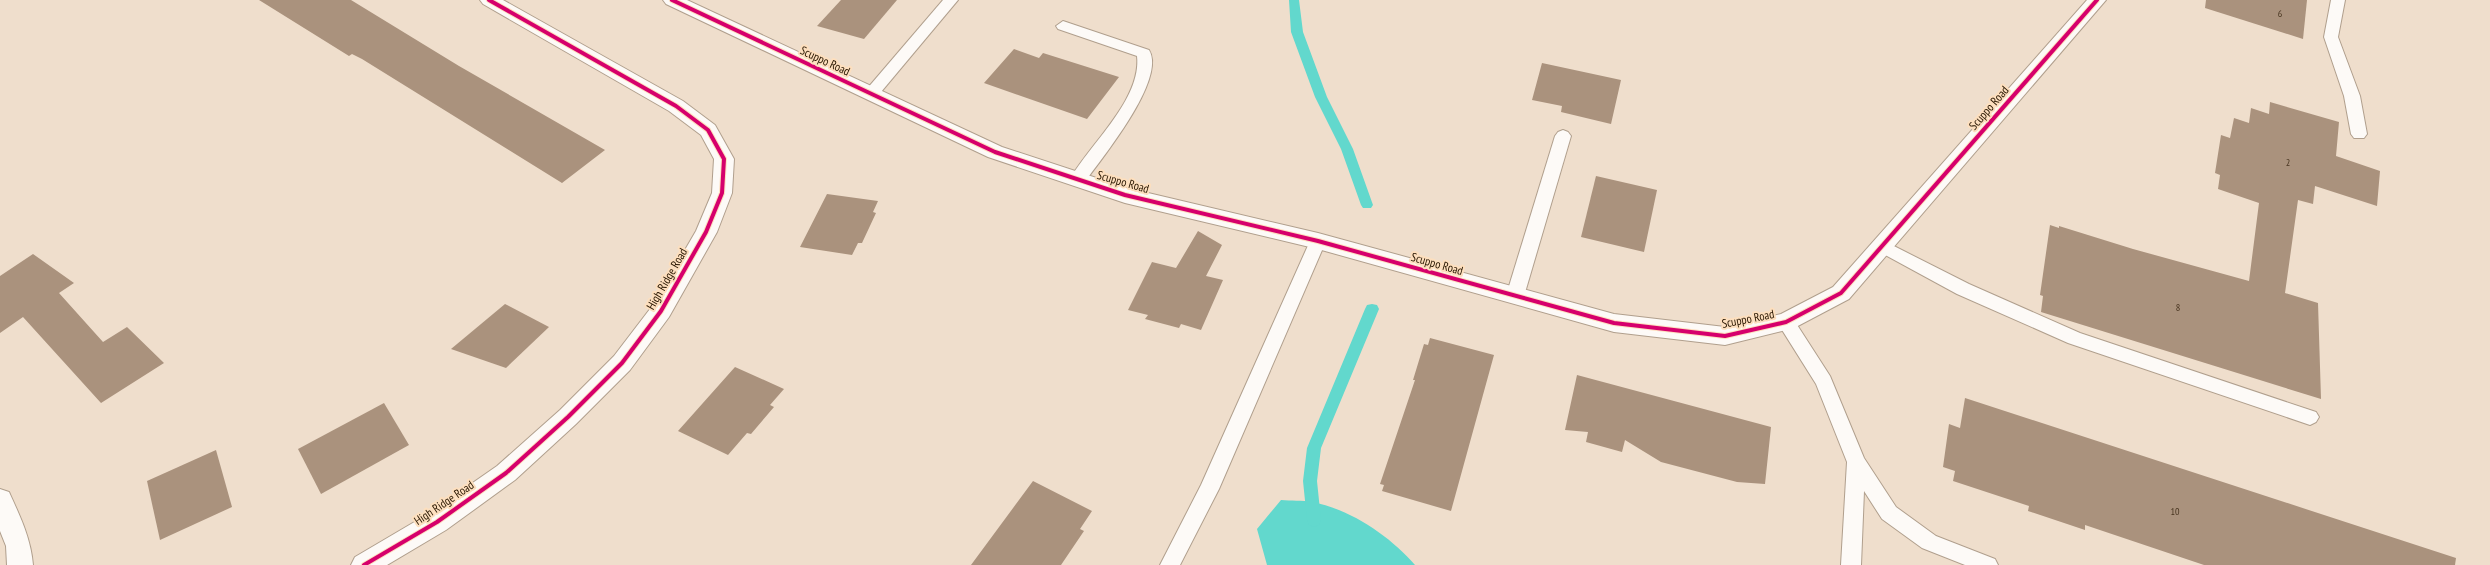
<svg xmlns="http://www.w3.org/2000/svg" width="2490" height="565" viewBox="0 0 2490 565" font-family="'PT Sans Narrow',sans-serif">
<rect width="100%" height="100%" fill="#efdecc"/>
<!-- water -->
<path fill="#62d8cd" d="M1281,500c10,1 21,0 31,2 38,7 78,34 103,63h-148l-10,-36z"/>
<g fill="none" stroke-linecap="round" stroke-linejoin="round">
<!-- stream -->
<g fill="#62d8cd" fill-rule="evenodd">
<path d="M1289,0h10l4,32 24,65 26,52 20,56 -2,3h-8l-2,-3 -20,-56 -26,-52 -24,-65z"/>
<path d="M1372,304l5,1 2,4 -58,139 -4,33 4,39 -2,5 -5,2 -5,-2 -2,-5 -4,-39 4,-33 58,-139 2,-4z"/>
</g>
</g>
<!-- building -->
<g fill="#aa927d">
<path d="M259,0h92l108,66 146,84 -43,33 -200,-124 -10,-5 -3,2z"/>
<path d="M841,0h56l-33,39 -47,-13z"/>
<path d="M2206,0h101l-4,39 -98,-31z"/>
<path d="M1014,49l25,9 4,-5 76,24 -32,42 -103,-36z"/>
<path d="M1542,63l79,17 -10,44 -50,-12 1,-6 -30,-6z"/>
<path d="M2270,102l69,20 -3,34 44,15 -3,35 -62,-20 -2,18 -15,-4 -13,93 33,10 3,96 -280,-87 2,-16 -3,-1 10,-70 9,3v-2l74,23 116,32 10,-78 -41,-14 2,-14 -5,-2 6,-38 9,3 4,-20 15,5 2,-15 18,6z"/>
<path d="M1596,176l61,14 -13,62 -63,-15z"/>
<path d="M827,194l51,7 -5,11 3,1 -14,30h-4l-6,12 -52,-8z"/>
<path d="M1198,231l24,14 -16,31 17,4 -22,50 -20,-6 -2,4 -34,-9 3,-4 -20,-5 24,-48 24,6z"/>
<path d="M33,254l41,29 -15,10 44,49 24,-15 37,36 -63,40 -78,-86 -23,16v-57z"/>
<path d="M505,304l44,23 -43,41 -55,-19z"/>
<path d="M1430,338l64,17 -43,156 -69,-20 2,-6 -4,-1 35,-104h-2l11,-36 4,1z"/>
<path d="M735,367l49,22 -14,16 4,2 -23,27 -4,-1 -19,22 -50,-24z"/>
<path d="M1577,375l194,52 -6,57 -28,-2 -76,-20 -36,-22 -3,12 -36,-10 2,-10 -23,-2z"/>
<path d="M1965,398l491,160 -1,7h-251l-119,-40v5l-57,-19 1,-5 -76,-25 2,-10 -12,-4 6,-43 11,4z"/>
<path d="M384,403l25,42 -88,49 -23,-45z"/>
<path d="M216,450l16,57 -72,33 -13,-59z"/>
<path d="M1033,481l59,30 -12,18 4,2 -23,34h-90z"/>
</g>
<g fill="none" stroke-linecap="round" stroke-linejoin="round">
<!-- lane casing -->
<g stroke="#b09f8d" stroke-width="2">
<g id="lane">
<path d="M943,0h15l-82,98h-10l-3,-4 3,-4z"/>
<path d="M2331,0h14l-7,37 22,59 7,38 -3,4h-10l-3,-4 -7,-38 -20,-59z"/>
<path d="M1063,21l86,29c18,29 -47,108 -65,133h-12l-2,-4c20,-35 72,-80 67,-123l-79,-27 -2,-3z"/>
<path d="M1563,130l5,2 3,4 -47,160 -3,5 -6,2 -6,-2 -3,-5 49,-160 3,-4z"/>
<path d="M1318,235l6,2 2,4 -107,248 -39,76h-20l41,-80 109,-244 2,-4z"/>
<path d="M1882,240l87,44 111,49 236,79 3,5 -3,5 -6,3 -242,-82 -111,-49 -81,-44 -2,-4 2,-4z"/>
<path d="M1786,315l6,2 38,59 34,82 32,49 40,29 59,23 3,6h-33l-43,-17 -40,-29 -18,-28 -3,74h-20l6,-103 -31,-78 -39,-62 3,-5z"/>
</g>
</g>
<!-- street casing -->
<g stroke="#b09f8d" stroke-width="2">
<g id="street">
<path d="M480,0h23l180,101 32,24 19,34 -2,34 -15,39 -48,85 -39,53 -54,54 -61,56 -69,50 -59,35h-36l4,-8 73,-43 69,-48 63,-56 54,-54 39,-51 43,-74 16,-38 2,-34 -13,-24 -32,-24 -186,-107z"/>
<path d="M663,0h24l315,147 125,41 191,45 296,81 111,13 56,-13 52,-27 254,-287h19l-257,299 -55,29 -69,17 -111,-13 -296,-83 -193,-46 -137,-46 -322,-153z"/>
<path d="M0,489l9,3c11,24 22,47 24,73h-26l-1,-19 -6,-15z"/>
</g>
</g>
<!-- lane -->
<use href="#lane" fill="#fdfaf7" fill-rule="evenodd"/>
<!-- street -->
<use href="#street" fill="#fdfaf7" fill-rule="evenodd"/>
<!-- cycleway casing -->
<g stroke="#fddfbe" stroke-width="6">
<g id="cycleway">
<path d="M672,0l323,152 130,43 193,46 296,82 111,13 61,-14 55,-29 256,-293"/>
<path d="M364,565l73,-43 69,-49 62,-56 54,-54 39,-52 45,-79 16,-39 2,-34 -16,-29 -32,-24 -187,-106"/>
</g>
</g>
<!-- cycleway -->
<use href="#cycleway" stroke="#d6006c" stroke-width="4"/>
</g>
<g text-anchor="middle" stroke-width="4" stroke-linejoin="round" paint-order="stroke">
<!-- number labels -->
<g font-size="10" fill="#483520">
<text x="2280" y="17">6</text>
<text x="2288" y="166">2</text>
<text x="2178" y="311">8</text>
<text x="2175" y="515">10</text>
</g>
<!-- street labels -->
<g font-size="12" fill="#281601" stroke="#fddfbe">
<text transform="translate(825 61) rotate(25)" y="4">Scuppo Road</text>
<text transform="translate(1989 108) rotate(-49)" y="4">Scuppo Road</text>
<text transform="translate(1123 182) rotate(16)" y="4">Scuppo Road</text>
<text transform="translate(1437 264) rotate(16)" y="4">Scuppo Road</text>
<text transform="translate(667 279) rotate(-60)" y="4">High Ridge Road</text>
<text transform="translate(1748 319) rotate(-11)" y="4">Scuppo Road</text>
<text transform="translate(444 503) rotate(-34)" y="4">High Ridge Road</text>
</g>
</g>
</svg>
